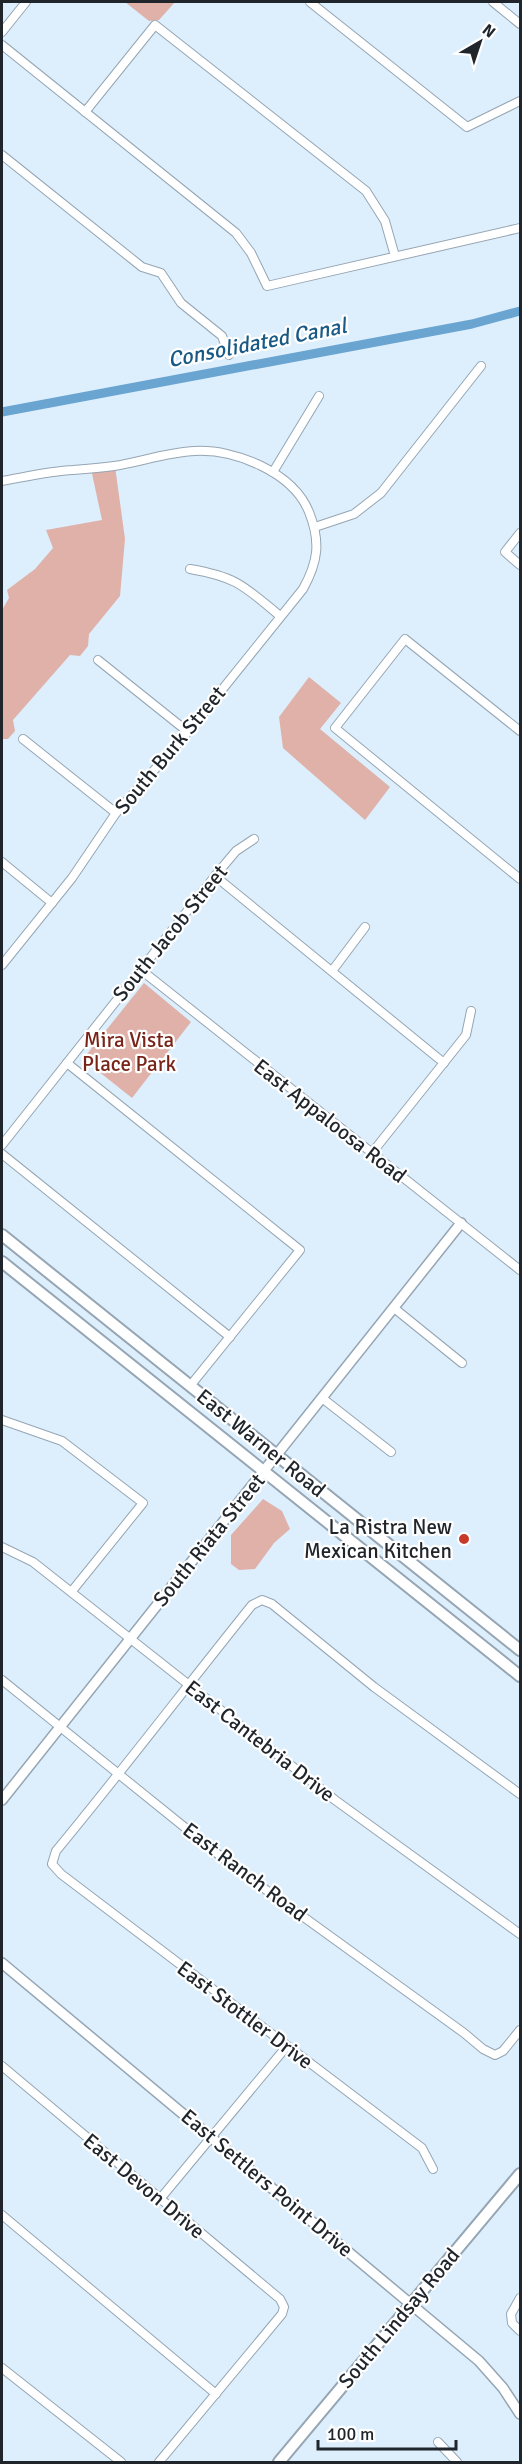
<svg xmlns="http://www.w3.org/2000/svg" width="522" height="2464" viewBox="0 0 522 2464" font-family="Signika,sans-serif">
<rect width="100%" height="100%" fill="#ddeffd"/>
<!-- green -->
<g fill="#dfb1a9">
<path d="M125,2h50l-16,18 -10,1z"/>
<path d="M115,466l10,73 -5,57 -31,38 -1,12 -8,10 -10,-1 -57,65 2,11 -7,8h-6v-129l7,-12 -2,-8 28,-21 18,-21 -7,-18 56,-10 -11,-51z"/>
<path d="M309,677l32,26 -21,26 70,58 -25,33 -82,-72 -4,-31z"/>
<path d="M144,983l47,39 -59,76 -49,-39z"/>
<path d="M263,1499l19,12 8,18 -16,14 -19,26 -16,1 -8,-6v-29z"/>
</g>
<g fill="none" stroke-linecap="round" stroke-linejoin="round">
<!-- canal -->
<path stroke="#6aa4d0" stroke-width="9" d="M2,412l470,-88 48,-13"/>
<!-- minor casing -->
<g stroke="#95a5b3" stroke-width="10">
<g id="minor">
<path d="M310,2l157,125 53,-26"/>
<path d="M493,2l27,22"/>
<path d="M2,32l24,-30"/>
<path d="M2,45l234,188 15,20 16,33 253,-58"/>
<path d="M85,112l70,-87 211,166 19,30 10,35"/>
<path d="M2,155l140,112 19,6 20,30 41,33 7,19"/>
<path d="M273,472l46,-76"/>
<path d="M2,481c23,-4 48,-10 71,-11 14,-1 27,-2 41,-4 26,-4 54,-14 81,-15 40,-2 98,21 114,61 12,30 9,50 -6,77l-115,143 -72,81 -44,65 -70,87"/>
<path d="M315,527l39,-13 27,-21 100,-127"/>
<path d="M520,533l-15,19 15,13"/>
<path d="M190,569c47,8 54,17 90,47"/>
<path d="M98,660l90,72"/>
<path d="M520,731l-115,-92 -70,89 185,151"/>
<path d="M23,739l93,74"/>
<path d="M2,862l50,41"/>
<path d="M215,876l229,187"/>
<path d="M141,970l379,300"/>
<path d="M332,971l33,-44"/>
<path d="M67,1063l233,187 -110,136"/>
<path d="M2,1145l213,-269 21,-25 18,-12"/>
<path d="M2,1154l228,183"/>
<path d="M371,1154l95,-119 5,-24"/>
<path d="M394,1308l68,55"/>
<path d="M322,1398l69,54"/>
<path d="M2,1420l60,21 81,62 -71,88"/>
<path d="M2,1547l31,15 302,238 185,134"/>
<path d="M2,1680l227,183 235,170 19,16 12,6 8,-4 17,-21"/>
<path d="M2,2066l278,233 4,8 -2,7 -123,148"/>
<path d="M433,2169l-11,-21 -361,-274 -9,-10 4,-13c67,-81 130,-164 196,-246l10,-5 10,4 102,83 146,107"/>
<path d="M160,2199l127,-153"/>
<path d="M2,2215l214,179"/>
<path d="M520,2298l-9,16 1,9 8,8"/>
<path d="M2,2368l119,94"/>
<path d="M438,2442l19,20"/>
</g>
</g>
<!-- tertiary casing -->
<g stroke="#95a5b3" stroke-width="12">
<g id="tertiary">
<path d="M2,1800l459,-577"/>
<path d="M2,1963l477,398 24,27 17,26"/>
</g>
</g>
<!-- secondary casing -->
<g stroke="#95a5b3" stroke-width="14">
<g id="secondary">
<path d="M2,1235l518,415"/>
<path d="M2,1262l518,414"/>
<path d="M279,2462l241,-288"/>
</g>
</g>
<!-- minor -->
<use href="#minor" stroke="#fff" stroke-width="8"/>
<!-- tertiary -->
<use href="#tertiary" stroke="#fff" stroke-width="9"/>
<!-- secondary -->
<use href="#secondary" stroke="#fff" stroke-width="10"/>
</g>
<!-- markers -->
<circle fill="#c73a2a" stroke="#fff" stroke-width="2" cx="464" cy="1539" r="6"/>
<g text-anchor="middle" stroke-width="4.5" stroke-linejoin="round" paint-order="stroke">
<!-- street labels -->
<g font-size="21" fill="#1f252b" stroke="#fff">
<text transform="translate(170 750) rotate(-50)" y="7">South Burk Street</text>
<text transform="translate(170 933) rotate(-51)" y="7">South Jacob Street</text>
<text transform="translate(330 1121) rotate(38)" y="7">East Appaloosa Road</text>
<text transform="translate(261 1443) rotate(39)" y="7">East Warner Road</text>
<text transform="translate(209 1540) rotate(-51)" y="7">South Riata Street</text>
<text transform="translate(260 1741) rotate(38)" y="7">East Cantebria Drive</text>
<text transform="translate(245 1872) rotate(37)" y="7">East Ranch Road</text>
<text transform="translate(245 2015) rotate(37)" y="7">East Stottler Drive</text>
<text transform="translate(267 2183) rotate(40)" y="7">East Settlers Point Drive</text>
<text transform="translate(144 2186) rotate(40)" y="7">East Devon Drive</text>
<text transform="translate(399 2318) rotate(-50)" y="7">South Lindsay Road</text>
</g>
<!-- park labels -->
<g font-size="21" fill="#782419" stroke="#fff">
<text x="129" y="1047">Mira Vista<tspan x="129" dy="24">Place Park</tspan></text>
</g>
<!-- poi labels -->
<g font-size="21" fill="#1f252b" stroke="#fff" text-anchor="end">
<text x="452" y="1534">La Ristra New<tspan x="452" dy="24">Mexican Kitchen</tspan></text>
</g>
<!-- water labels -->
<g font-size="22" font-style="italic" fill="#185a85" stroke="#fff">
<text transform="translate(257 342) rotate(-11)" y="8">Consolidated Canal</text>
</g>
</g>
<!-- border -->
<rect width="522" height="2464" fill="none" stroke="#1f252b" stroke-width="6"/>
<!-- north arrow -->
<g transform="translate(480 42) rotate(39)" stroke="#ffffff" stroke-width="4.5" paint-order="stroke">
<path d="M0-4.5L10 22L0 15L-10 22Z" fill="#1f252b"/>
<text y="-9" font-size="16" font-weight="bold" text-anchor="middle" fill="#1f252b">N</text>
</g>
<!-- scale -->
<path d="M318 2440v9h138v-9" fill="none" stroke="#1f252b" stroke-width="3"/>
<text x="327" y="2440" font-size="18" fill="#1f252b" stroke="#ffffff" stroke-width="4.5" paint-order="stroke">100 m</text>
</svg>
